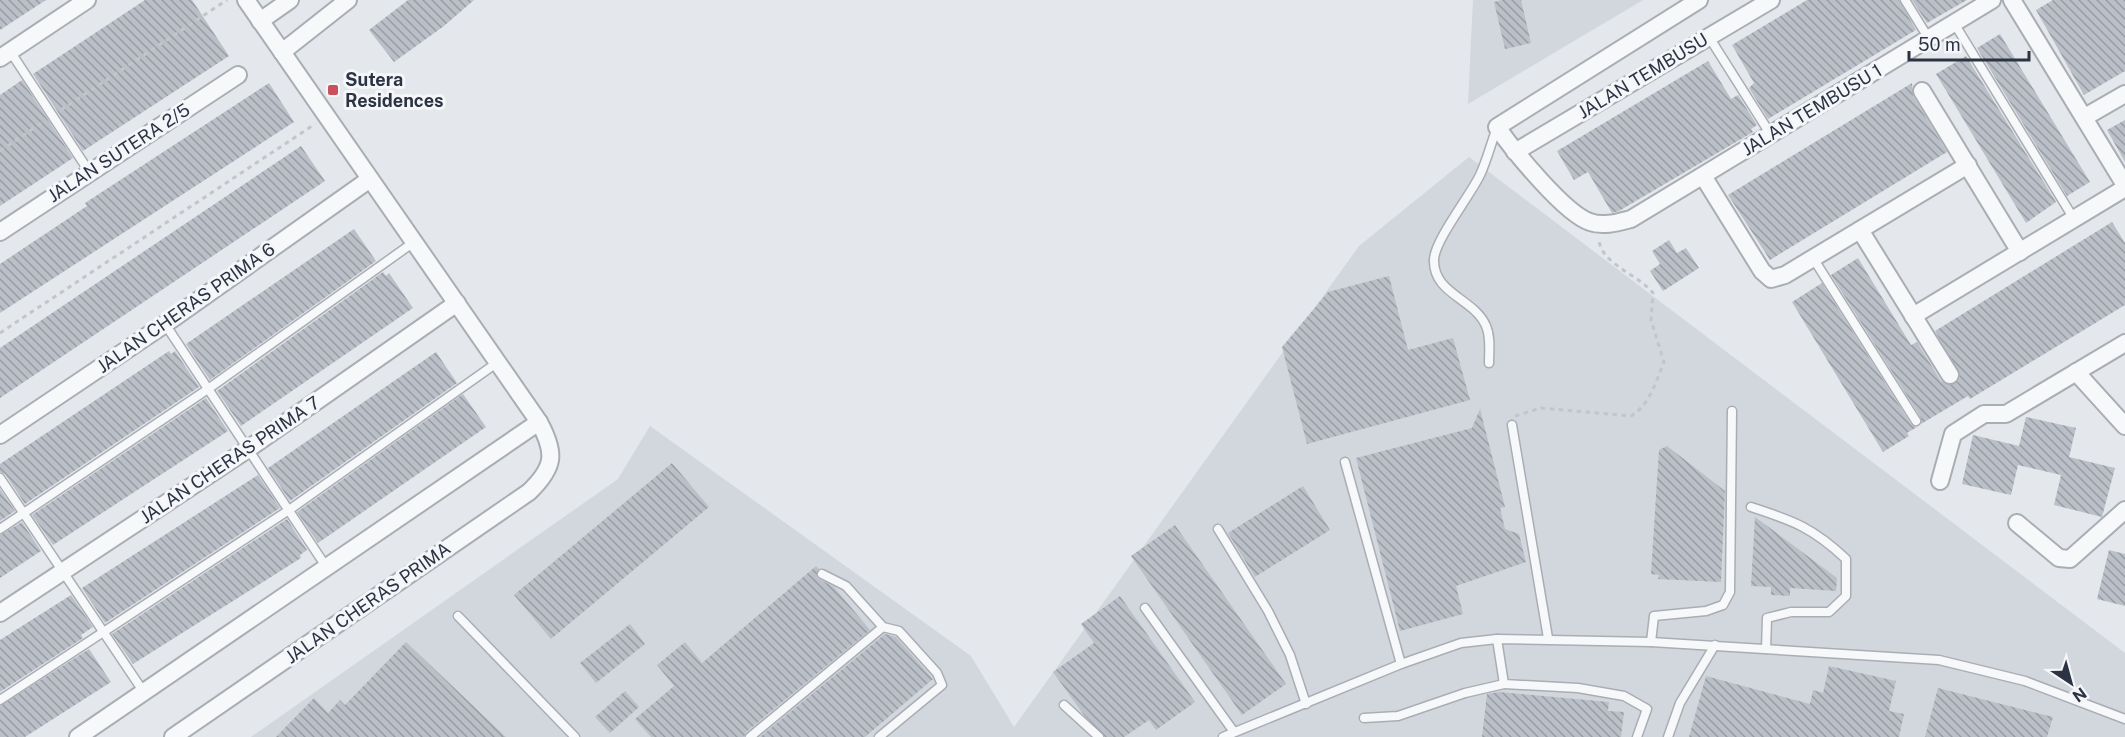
<svg xmlns="http://www.w3.org/2000/svg" width="2125" height="737" viewBox="0 0 2125 737" font-family="'Public Sans',sans-serif">
<defs>
<pattern id="building-back-hatch" width="6" height="6" patternUnits="userSpaceOnUse" patternTransform="scale(1.5)"><rect width="6" height="6" fill="#bbc0c8"/><path d="M-1 5l2 2M0 0l6 6M5-1l2 2" fill="none" stroke="#989da4"/></pattern>
</defs>
<rect width="100%" height="100%" fill="#e4e7eb"/>
<!-- built -->
<g fill="#d2d6dd">
<path d="M1473,0h170l-175,104z"/>
<path d="M1469,157l656,496v84h-1874l367,-258 32,-53 321,230 43,71 345,-481z"/>
</g>
<!-- building -->
<g fill="url(#building-back-hatch)">
<path d="M0,0h46l-46,30z"/>
<path d="M145,0h47l37,56 -146,95 -50,-77z"/>
<path d="M408,0h66l-30,26 -50,36 -25,-32z"/>
<path d="M1502,0h19l10,43 -26,6 -11,-47z"/>
<path d="M1807,0h92l17,30 -148,89 -19,-31 5,-5 -22,-38z"/>
<path d="M1912,0h55l-40,23z"/>
<path d="M2053,0h72v71l-41,24 -48,-85z"/>
<path d="M2000,34l90,148 -23,14 -90,-148z"/>
<path d="M1966,56l90,146 -30,21 -90,-149z"/>
<path d="M1708,61l23,38 7,-4 19,30 -6,4 2,3 -134,79 -7,2 -24,-41 -14,8 -17,-29z"/>
<path d="M22,80l51,78 -73,48v-111z"/>
<path d="M269,83l25,39 -294,191v-49l87,-58 -2,-3z"/>
<path d="M1912,83l1,13 34,56 -177,108 -42,-65z"/>
<path d="M2125,120v42l-18,-32z"/>
<path d="M301,146l24,35 -325,217v-50z"/>
<path d="M2112,222l13,21v62l-155,94 -2,-3 -47,28v-6l-90,-143 27,-17 53,87 6,-3 24,39 10,4 8,-5 1,-6 -25,-43z"/>
<path d="M354,229l22,32 -166,119 -24,-36z"/>
<path d="M1669,240l8,13 9,-5 13,20 -36,23 -13,-20 10,-7 -8,-13z"/>
<path d="M383,272l3,4 3,-3 24,35 -172,118 -24,-35z"/>
<path d="M1389,276l19,74 45,-12 17,62 -163,44 -25,-97 46,-55z"/>
<path d="M1822,283l89,141 6,3 -10,6 2,3 -26,16 -91,-150z"/>
<path d="M169,351l2,3 4,-3 24,36 -174,117 -20,-30 -5,-2v-8z"/>
<path d="M436,352l21,31 -167,118 -22,-33z"/>
<path d="M463,394l23,33 -168,116 -21,-31z"/>
<path d="M206,398l22,33 -175,114 -21,-30z"/>
<path d="M1480,409l25,98 -5,1 5,21 14,5 7,28 -70,24 7,28 -63,17 -44,-173 116,-30z"/>
<path d="M2026,417l50,11 -7,29 46,11 -13,49 -48,-12 7,-30 -43,-10 -7,30 -49,-11 11,-49 46,11z"/>
<path d="M1667,446l58,45 -4,91 -63,-3 1,-4 -8,-1 8,-124z"/>
<path d="M672,463l37,44 -158,132 -37,-44z"/>
<path d="M258,475l22,33 -175,115 -23,-35z"/>
<path d="M1303,486l27,44 -75,47 -27,-44z"/>
<path d="M0,489l15,22 -15,10z"/>
<path d="M1755,517l82,61 -1,13 -46,-3v8l-19,-1v-8l-20,-1z"/>
<path d="M287,519l20,31 -7,5 1,3 -168,106 -21,-30z"/>
<path d="M22,522l19,29 -41,27v-43z"/>
<path d="M1175,525l111,159 -44,31 -111,-159z"/>
<path d="M2109,550l16,4v52l-28,-7z"/>
<path d="M816,566l3,3 -2,9 17,9 36,43 -124,102 -2,5h-93l-16,-18 39,-33 -17,-21 28,-23 17,21z"/>
<path d="M71,595l22,32 -12,8 2,3 -83,54v-52z"/>
<path d="M1120,596l75,106 -39,28 -7,-10 -25,17h-19l-21,-22 -31,-43 41,-29 -13,-19z"/>
<path d="M630,624l15,20 -49,39 -16,-20z"/>
<path d="M885,634l11,3 37,42 -68,58h-105z"/>
<path d="M406,642l100,95h-230l38,-39 14,15 12,-13 5,5z"/>
<path d="M89,649l22,33 -86,55h-25v-31z"/>
<path d="M1829,666l67,15 -7,30 15,3 -5,23h-210l17,-61 104,28 3,-14 10,3z"/>
<path d="M1938,688l115,29 -6,20h-122z"/>
<path d="M625,691l14,16 -29,26 -15,-16z"/>
<path d="M1499,692l110,10 -1,9 16,1 -3,25h-139l5,-43z"/>
</g>
<g fill="none" stroke-linecap="round" stroke-linejoin="round">
<!-- service casing -->
<g stroke="#a9aeb5" stroke-width="11">
<g id="service">
<path d="M1905,0l24,39"/>
<path d="M1954,23l120,196"/>
<path d="M1709,37l62,98"/>
<path d="M10,51l80,122"/>
<path d="M1813,258l103,163"/>
<path d="M165,324l162,244"/>
<path d="M1489,363c0,-12 2,-26 -3,-37 -11,-27 -53,-32 -52,-66 0,-19 36,-64 46,-85 7,-15 11,-32 17,-47"/>
<path d="M1512,425l36,213"/>
<path d="M1345,462l56,202"/>
<path d="M0,478l143,213"/>
<path d="M1751,507c43,14 62,21 95,52v37l-17,16h-38l-24,6 -1,31"/>
<path d="M0,529l208,-140 206,-147"/>
<path d="M1218,529l50,82 22,44 16,49"/>
<path d="M822,574l24,12 37,41 16,4 38,42 5,12 -63,52"/>
<path d="M1145,608l89,124"/>
<path d="M458,616l117,121"/>
<path d="M1497,639l7,45 74,4 46,8 23,13 -10,28"/>
<path d="M1651,642l3,-26 52,-5 17,-6 7,-13 2,-181"/>
<path d="M0,700l289,-190 209,-148"/>
<path d="M1064,705l35,32"/>
<path d="M1364,718l34,-2 67,-23 39,-9"/>
<path d="M750,737l133,-110"/>
<path d="M1223,737l178,-73 60,-21 36,-4 154,3 288,18 86,21 100,38"/>
<path d="M1668,737l12,-34 35,-58"/>
</g>
</g>
<!-- minor casing -->
<g stroke="#a9aeb5" stroke-width="20">
<g id="minor">
<path d="M1699,0l-202,127c16,23 68,87 93,95 13,5 29,0 41,-3l361,-219"/>
<path d="M2012,0l113,185"/>
<path d="M260,21l30,-21"/>
<path d="M282,52l66,-52"/>
<path d="M0,58l87,-58"/>
<path d="M1922,91l98,161"/>
<path d="M2085,117l40,-23"/>
<path d="M1515,152l256,-152"/>
<path d="M1703,176l59,95 9,8 14,-4 183,-110"/>
<path d="M1860,230l90,145"/>
<path d="M0,232l238,-157"/>
<path d="M1913,316l212,-128"/>
<path d="M2076,372l49,54"/>
<path d="M0,435l165,-111 205,-145"/>
<path d="M1940,481l13,-47 31,-20h22l119,-71"/>
<path d="M2017,523l42,35 11,1 55,-49"/>
<path d="M0,613l248,-164 209,-146"/>
<path d="M78,737l461,-315"/>
<path d="M173,737l356,-245c26,-25 27,-39 10,-70l-293,-422"/>
</g>
</g>
<!-- path -->
<g stroke="#c2c5ca" stroke-width="3" stroke-dasharray="4.5 4.5" stroke-linecap="butt">
<path d="M61,110l166,-110"/>
<path d="M0,151l43,-29"/>
<path d="M0,333l315,-209"/>
<path d="M1515,416l26,-8 90,8c19,-11 25,-35 33,-54l-13,-42 2,-27c-14,-18 -52,-29 -54,-53"/>
</g>
<!-- service -->
<use href="#service" stroke="#f7f8fa" stroke-width="8"/>
<!-- minor -->
<use href="#minor" stroke="#f7f8fa" stroke-width="16"/>
</g>
<!-- markers -->
<rect fill="#ca505e" stroke="#f4f6f9" stroke-width="2" x="327" y="84" width="12" height="12" rx="3"/>
<g text-anchor="middle" stroke-width="6" stroke-linejoin="round" paint-order="stroke">
<!-- street labels -->
<g font-size="18" fill="#2c3443" stroke="#f4f6f9">
<text transform="translate(1643 76) rotate(-31)" y="6">JALAN TEMBUSU</text>
<text transform="translate(1812 110) rotate(-31)" y="6">JALAN TEMBUSU 1</text>
<text transform="translate(119 153) rotate(-33)" y="6">JALAN SUTERA 2/5</text>
<text transform="translate(186 308) rotate(-35)" y="6">JALAN CHERAS PRIMA 6</text>
<text transform="translate(230 460) rotate(-34)" y="6">JALAN CHERAS PRIMA 7</text>
<text transform="translate(368 603) rotate(-35)" y="6">JALAN CHERAS PRIMA</text>
</g>
<!-- poi labels -->
<g font-size="18" font-weight="bold" fill="#2c3443" stroke="#f4f6f9" text-anchor="start">
<text x="345" y="86">Sutera<tspan x="345" dy="21">Residences</tspan></text>
</g>
</g>
<!-- north arrow -->
<g transform="translate(2071 683) rotate(144)" stroke="#f4f6f9" stroke-width="4.5" paint-order="stroke">
<path d="M0-4.5L10 22L0 15L-10 22Z" fill="#2c3443"/>
<text y="-9" font-size="16" font-weight="bold" text-anchor="middle" fill="#2c3443">N</text>
</g>
<!-- scale -->
<path d="M1909 51v9h120v-9" fill="none" stroke="#2c3443" stroke-width="3"/>
<text x="1918" y="51" font-size="18" fill="#2c3443" stroke="#f4f6f9" stroke-width="4.5" paint-order="stroke">50 m</text>
</svg>
